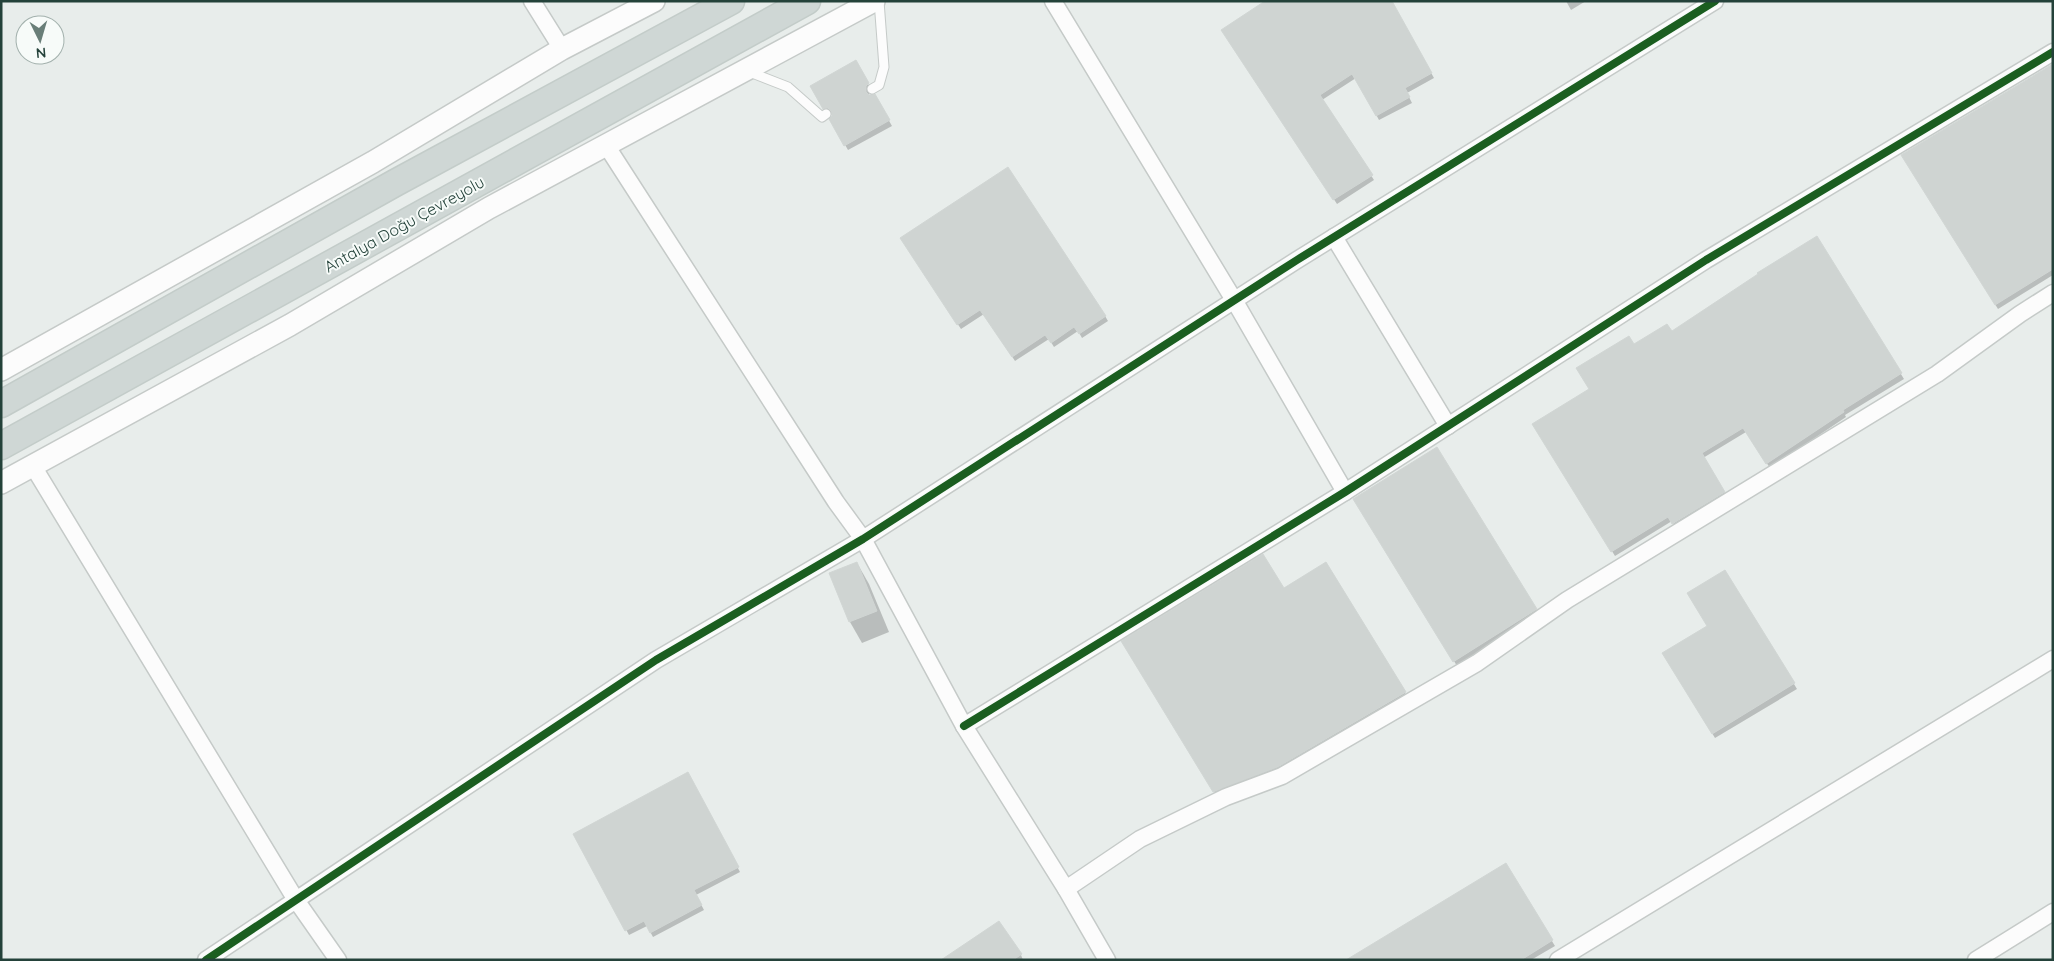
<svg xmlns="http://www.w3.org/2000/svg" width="2054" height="961" viewBox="0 0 2054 961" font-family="Quicksand,sans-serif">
<rect width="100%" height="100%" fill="#e8edeb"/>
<!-- shadow -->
<g fill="#0003">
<path d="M1391,1l43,77 -27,15 5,10 -33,17 -23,-42 -34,22 52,80 -37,24 -112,-169z"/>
<path d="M1566,1h20l-15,9z"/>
<path d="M855,62l16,27 -3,7h7l17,30 -44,24 -17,-30 2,-4 -1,-3h-5l-15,-27z"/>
<path d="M2053,65v210l-55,34 -95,-154z"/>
<path d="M1816,238l88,141 -59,36 1,2 -76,51 -24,-36 -43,26 24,39 -51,31 -4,-7 -57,35 -81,-131 57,-35 43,-45 38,-12z"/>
<path d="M904,243l201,73 3,5 -26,17 -4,-7 -24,16 -5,-8 -34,22 -31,-47 -23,15z"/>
<path d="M1436,449l102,165 -81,52 -102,-167z"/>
<path d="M857,563l12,21 20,48 -27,11 -12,-21 -20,-48z"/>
<path d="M1326,563l82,135 -128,74 -63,24 -95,-154 161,-53z"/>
<path d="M1725,571l72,118 -82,49 -51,-84 45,-27z"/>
<path d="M688,774l52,98 -44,23 8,15 -51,27 -6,-11 -18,9 -55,-101z"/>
<path d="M1505,865l50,81 -24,14h-183z"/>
<path d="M1021,955l2,5h-79z"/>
</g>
<!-- building -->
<g fill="#cfd4d2" stroke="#d1d6d4">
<path d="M1265,1h127l40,72 -27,15 5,9 -34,19 -24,-42 -32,21 53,80 -40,25 -112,-170z"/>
<path d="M856,60l13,23 -3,3v6l3,3 6,-1 15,26 -46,26 -15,-27 3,-3 -1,-5 -3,-3 -5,1 -13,-23z"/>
<path d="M2053,64v205l-58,36 -94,-150z"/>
<path d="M1008,167l98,149 -27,18 -5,-7 -23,16 -6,-8 -33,22 -32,-47 -23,15 -57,-87z"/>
<path d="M1817,236l85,137 -59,37 1,2 -78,52 -23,-36 -41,25 23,39 -53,32 -4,-7 -57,35 -79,-128 57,-35 -13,-21 53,-32 5,8 33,-20 5,7 86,-57 -1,-1z"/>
<path d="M1437,447l100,162 -84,53 -100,-163z"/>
<path d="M1263,554l21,34 42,-26 80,130 -128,75 -65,25 -92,-151z"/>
<path d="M857,562l20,49 -28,11 -20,-49z"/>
<path d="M1725,570l70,113 -83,51 -50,-81 45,-27 -20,-33z"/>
<path d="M688,772l51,95 -45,23 8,15 -52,28 -6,-12 -19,10 -52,-97z"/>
<path d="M1506,863l47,77 -32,20h-175z"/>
<path d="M999,921l23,33 -9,6h-72z"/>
</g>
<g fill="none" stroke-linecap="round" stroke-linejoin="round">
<!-- service casing -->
<g stroke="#c5cac8" stroke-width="11">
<g id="service">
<path d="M747,71l41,16 34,30 4,-3"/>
<path d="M872,89l7,-4 5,-18 -5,-66"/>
</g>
</g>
<!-- minor casing -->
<g stroke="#c5cac8" stroke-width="19">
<g id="minor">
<path d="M532,1l30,48"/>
<path d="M1053,1l181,299 111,192"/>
<path d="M606,145l230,357 27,37 101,187 102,163 41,71"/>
<path d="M1334,237l114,189"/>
<path d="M33,466l263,434 42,60"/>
<path d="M964,726l381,-234 361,-232 347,-208"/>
<path d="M1066,889l74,-50 86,-42 56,-21 195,-113 90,-63 370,-226 83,-60 33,-21"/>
<path d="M206,960l450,-300 207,-121 434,-279 418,-259"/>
<path d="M1558,960l495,-301"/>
<path d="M1976,960l77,-48"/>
</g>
</g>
<!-- tertiary casing -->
<g stroke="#c5cac8" stroke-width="24">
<g id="tertiary">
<path d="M1,370l372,-208 189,-113 92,-48"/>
<path d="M1,483l289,-158 199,-117 385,-207"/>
</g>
</g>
<!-- primary casing -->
<g stroke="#c3ccc9" stroke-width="29">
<g id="primary">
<path d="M1,404l394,-221 336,-182"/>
<path d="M1,446l806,-445"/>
</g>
</g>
<!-- service -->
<use href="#service" stroke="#fcfcfc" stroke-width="9"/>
<!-- minor -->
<use href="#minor" stroke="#fcfcfc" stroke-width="16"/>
<!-- tertiary -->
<use href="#tertiary" stroke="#fcfcfc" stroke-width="21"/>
<!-- primary -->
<use href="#primary" stroke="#cfd7d5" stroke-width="26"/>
<!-- cycleway casing -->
<g stroke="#f7fbf9" stroke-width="11">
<g id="cycleway">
<path d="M964,726l381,-234 361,-232 347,-208"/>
<path d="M206,960l450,-300 207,-121 434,-279 418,-259"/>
</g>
</g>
<!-- cycleway -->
<use href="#cycleway" stroke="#1b5e20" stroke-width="8"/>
</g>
<g text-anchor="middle" stroke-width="4" stroke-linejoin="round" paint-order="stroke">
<!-- street labels -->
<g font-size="16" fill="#24423a" stroke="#f7fbf9">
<text transform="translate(404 224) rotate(-29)" y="6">Antalya Doğu Çevreyolu</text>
</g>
</g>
<!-- border -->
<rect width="2054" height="961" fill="none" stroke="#24423a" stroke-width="5"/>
<!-- north arrow -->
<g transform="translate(40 40) rotate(175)"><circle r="24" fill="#f7fbf9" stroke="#a3b1ad"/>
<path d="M0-4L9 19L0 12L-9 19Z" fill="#697e78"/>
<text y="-8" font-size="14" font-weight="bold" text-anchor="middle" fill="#24423a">N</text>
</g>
</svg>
